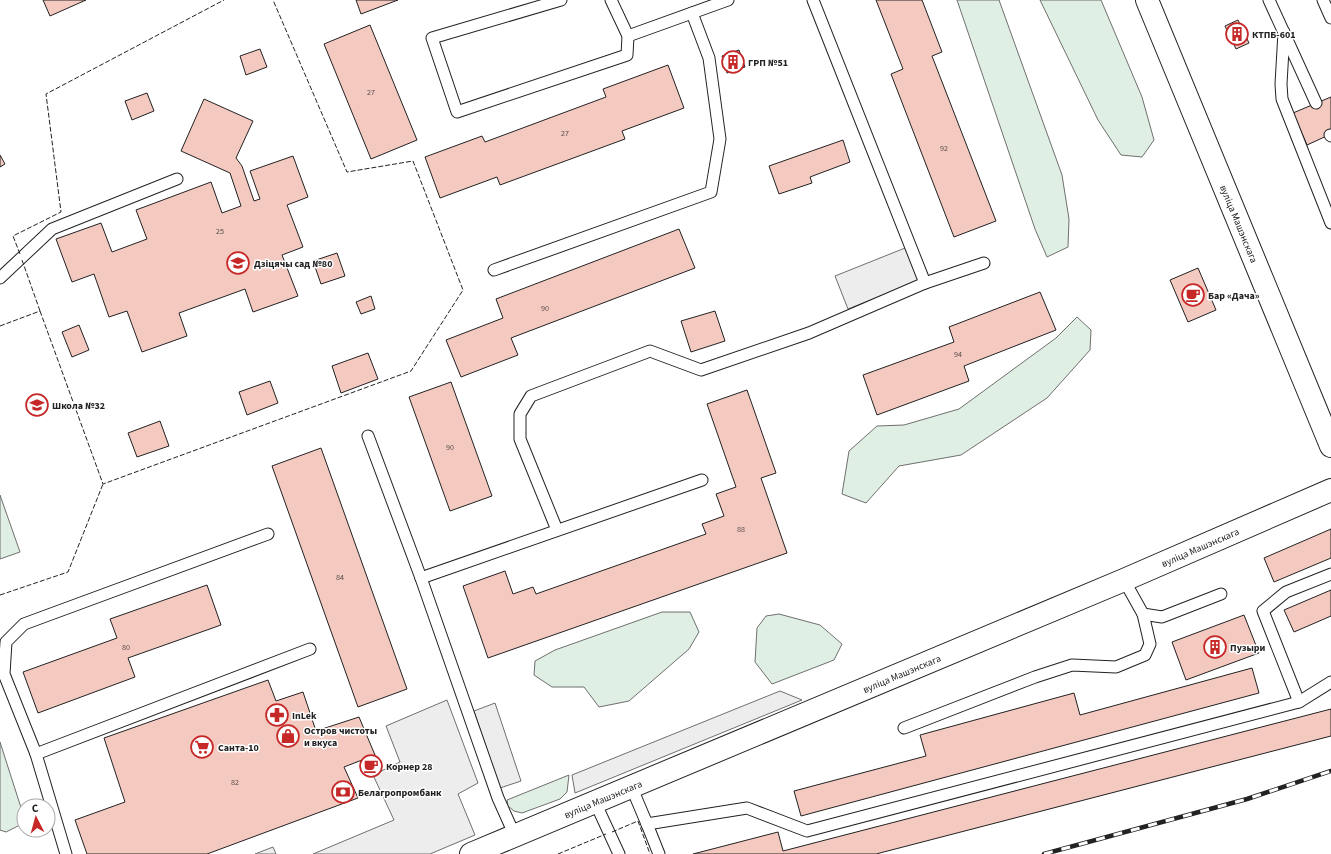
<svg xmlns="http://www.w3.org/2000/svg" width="1331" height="854" viewBox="0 0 1331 854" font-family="'Source Sans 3',sans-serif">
<rect width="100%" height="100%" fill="#fff"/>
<!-- green -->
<g fill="#e0efe3" stroke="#6f6f6f">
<path d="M957,0h42l63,175 7,44 -1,28 -21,10 -12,-28z"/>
<path d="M1040,0h61l41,97 12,43 -12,17 -21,-2 -23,-35z"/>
<path d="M1077,317l14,13 -1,20 -43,48 -86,57 -62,11 -33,37 -24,-9 7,-43 28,-25 27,-1 55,-16 97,-71z"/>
<path d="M0,495l20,57 -20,7z"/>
<path d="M662,612h28l9,20 -10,17 -60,52 -30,6 -15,-20h-32l-18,-12 1,-14 20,-11z"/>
<path d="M779,614l41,11 22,19 -8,16 -62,24 -17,-22 2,-34 9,-12z"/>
<path d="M0,742l24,75v6l-18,9 -6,-2z"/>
<path d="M569,775l-2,17 -7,7 -38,14 -8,-2 -6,-5 -1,-6z"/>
</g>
<!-- parking -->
<g fill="#ededed" stroke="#6f6f6f">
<path d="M915,244l13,33 -80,32 -13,-33z"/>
<path d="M780,691l22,9 -227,93 -3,-18z"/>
<path d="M447,700l31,83 -20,11 17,41 -45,19h-117l81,-34 -21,-45 27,-13 -14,-36z"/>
<path d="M495,703l26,78 -21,7 -26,-77z"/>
<path d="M273,847l3,7h-21z"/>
</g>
<!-- building -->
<g fill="#f3c9c0" stroke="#222">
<path d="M43,0h43l-36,16z"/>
<path d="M356,0h42l-37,14z"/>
<path d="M876,0h46l20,52 -10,4 64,165 -42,16 -63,-163 12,-5z"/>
<path d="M1238,20l11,23 -13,6 -11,-23z"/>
<path d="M370,25l47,115 -46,19 -47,-115z"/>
<path d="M260,49l7,18 -21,8 -6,-19z"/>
<path d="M739,50l6,17 -18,6 -5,-17z"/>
<path d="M668,65l16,43 -62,23 3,8 -125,46 -3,-8 -57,21 -15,-41 57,-21 3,6 121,-45 -3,-8z"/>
<path d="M147,93l7,18 -22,9 -7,-19z"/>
<path d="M1331,97v37l-24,11 -14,-32z"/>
<path d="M204,99l49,22 -17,37 6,8 12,35 6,-2 -10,-28 43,-15 15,41 -21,8 16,42 -21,8 16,41 -45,16 -8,-23 -66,24 8,23 -45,16 -15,-41 -18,6 -15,-43 -22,8 -16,-43 45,-16 11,29 35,-13 -11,-29 75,-28 11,31 19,-7 -11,-33 -49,-22z"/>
<path d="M843,140l7,22 -40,15 2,6 -33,11 -10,-28z"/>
<path d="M0,155l5,9 -5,3z"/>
<path d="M679,229l16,39 -184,70 7,17 -57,22 -15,-37 57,-22 -7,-19z"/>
<path d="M337,253l8,23 -24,8 -8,-23z"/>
<path d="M1198,268l18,42 -28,12 -18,-42z"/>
<path d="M1040,292l16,38 -92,36 5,15 -92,34 -14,-40 91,-33 -5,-15z"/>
<path d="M371,296l4,13 -14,5 -5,-12z"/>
<path d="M715,311l10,30 -34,11 -10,-31z"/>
<path d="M79,325l10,25 -17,7 -10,-25z"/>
<path d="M368,353l10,26 -37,14 -9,-27z"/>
<path d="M270,381l8,22 -31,12 -8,-23z"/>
<path d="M451,382l41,114 -42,15 -41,-114z"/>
<path d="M747,390l29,83 -15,5 26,75 -299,105 -25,-72 42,-15 8,23 20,-7 3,7 170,-60 -4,-10 22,-8 -8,-22 20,-7 -29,-83z"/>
<path d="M160,421l9,25 -32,11 -9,-24z"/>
<path d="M321,448l86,241 -49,18 -86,-241z"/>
<path d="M1331,529v29l-57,24 -10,-24z"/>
<path d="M207,585l14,40 -93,33 7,19 -97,36 -15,-41 94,-34 -7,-19z"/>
<path d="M1331,590v26l-37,16 -10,-22z"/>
<path d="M1244,615l15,38 -73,27 -14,-38z"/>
<path d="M1252,668l7,25 -458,123 -7,-25 132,-35 -6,-21 154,-42 6,22z"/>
<path d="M268,680l8,21 27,-9 13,39 43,-14 16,38 -31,12 14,31 -151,56h-120l-12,-34 50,-18 -21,-64z"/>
<path d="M1331,709v27l-455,118h-183l85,-22 5,19z"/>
</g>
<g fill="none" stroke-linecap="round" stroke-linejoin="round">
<!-- service casing -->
<g stroke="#222" stroke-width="13">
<g id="service">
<path d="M561,0l-129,38 25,74 170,-57 1,-19 -17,-36"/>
<path d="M1269,0l47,103"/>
<path d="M1323,0l8,18"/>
<path d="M1284,32l-3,52 1,15 49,124"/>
<path d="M628,36l100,-36"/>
<path d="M1330,135l1,1"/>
<path d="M494,270l217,-78 9,-53 -11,-81 -17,-45"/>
<path d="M0,278l52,-49 125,-50"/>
<path d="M925,283l59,-20"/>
<path d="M368,436l53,142 77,220 17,38"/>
<path d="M557,530l-37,-91v-25l11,-18 119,-45 51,19 108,-37 116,-50 -112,-283"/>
<path d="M421,578l281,-98"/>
<path d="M1124,580l19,34 19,3 59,-23"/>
<path d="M1299,702l-36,-91 23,-19 45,-18"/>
<path d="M904,728l131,-51 37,-12 44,2 29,-12 5,-11 -7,-30"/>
<path d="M36,754l274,-105"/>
<path d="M631,786l16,38 100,-16 60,23 492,-129 32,-20"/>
<path d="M595,802l24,52"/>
<path d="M647,824l12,30"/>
<path d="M66,854l-30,-100 -32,-80 2,-32 18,-18 244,-90"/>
</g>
</g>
<!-- minor casing -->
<g stroke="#222" stroke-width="24">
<g id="minor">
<path id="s1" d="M1147,0l184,446"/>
</g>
</g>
<!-- secondary casing -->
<g stroke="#222" stroke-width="24">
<g id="secondary">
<path id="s2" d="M471,854l653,-274 207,-90"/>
</g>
</g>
<!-- service -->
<use href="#service" stroke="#fff" stroke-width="11"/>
<!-- minor -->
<use href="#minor" stroke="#fff" stroke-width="22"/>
<!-- secondary -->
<use href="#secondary" stroke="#fff" stroke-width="22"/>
<!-- rail casing -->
<g stroke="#222" stroke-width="4.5">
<path id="rail" d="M1044,854l203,-55 84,-28"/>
</g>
<!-- rail -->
<use href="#rail" stroke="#fff" stroke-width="3" stroke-dasharray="9" stroke-linecap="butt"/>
<!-- fence -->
<g stroke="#222" stroke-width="1" stroke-dasharray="5 2" stroke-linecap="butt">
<path d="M20,254l-7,-18 48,-24 -15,-118 178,-94"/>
<path d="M22,260l18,51"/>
<path d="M40,311l63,173 308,-113 52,-81 -50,-129 -66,11 -74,-172"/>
<path d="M0,326l40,-15"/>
<path d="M0,595l68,-23 35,-88"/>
<path d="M612,832l26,-11 12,33"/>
<path d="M558,854l48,-20"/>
</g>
</g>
<!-- icons -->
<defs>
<g id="building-ring" transform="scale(1.15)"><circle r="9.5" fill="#fff" stroke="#c62828" stroke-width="1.5"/><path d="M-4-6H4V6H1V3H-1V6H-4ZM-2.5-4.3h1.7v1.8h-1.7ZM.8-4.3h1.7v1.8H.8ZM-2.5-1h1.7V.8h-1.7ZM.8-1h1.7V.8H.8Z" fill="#c62828"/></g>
<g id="school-ring" transform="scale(1.15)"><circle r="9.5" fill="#fff" stroke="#c62828" stroke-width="1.5"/><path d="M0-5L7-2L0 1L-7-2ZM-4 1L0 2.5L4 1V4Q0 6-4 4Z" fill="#c62828"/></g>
<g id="cafe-ring" transform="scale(1.15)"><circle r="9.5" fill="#fff" stroke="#c62828" stroke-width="1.5"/><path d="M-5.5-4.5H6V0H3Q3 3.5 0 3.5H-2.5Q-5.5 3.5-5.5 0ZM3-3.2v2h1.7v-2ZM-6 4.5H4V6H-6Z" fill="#c62828"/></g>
<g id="pharmacy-ring" transform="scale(1.15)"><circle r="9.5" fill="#fff" stroke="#c62828" stroke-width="1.5"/><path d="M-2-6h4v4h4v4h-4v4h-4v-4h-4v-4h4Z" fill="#c62828"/></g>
<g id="shop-ring" transform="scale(1.15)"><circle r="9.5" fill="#fff" stroke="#c62828" stroke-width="1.5"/><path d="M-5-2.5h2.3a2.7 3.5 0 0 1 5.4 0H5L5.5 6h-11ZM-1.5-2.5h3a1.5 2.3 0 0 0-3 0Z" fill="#c62828"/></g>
<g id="supermarket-ring" transform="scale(1.15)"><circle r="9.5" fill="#fff" stroke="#c62828" stroke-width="1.5"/><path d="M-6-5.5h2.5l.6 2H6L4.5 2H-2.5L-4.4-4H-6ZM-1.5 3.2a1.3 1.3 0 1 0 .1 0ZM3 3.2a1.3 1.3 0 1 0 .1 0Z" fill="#c62828"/></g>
<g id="bank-ring" transform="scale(1.15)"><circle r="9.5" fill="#fff" stroke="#c62828" stroke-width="1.5"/><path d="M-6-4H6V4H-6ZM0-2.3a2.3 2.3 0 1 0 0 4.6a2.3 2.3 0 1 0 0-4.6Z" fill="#c62828"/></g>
</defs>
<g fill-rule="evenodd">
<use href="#building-ring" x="1237" y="34"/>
<use href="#building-ring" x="733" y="62"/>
<use href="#school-ring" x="238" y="263"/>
<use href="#cafe-ring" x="1193" y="295"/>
<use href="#school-ring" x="37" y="405"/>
<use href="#building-ring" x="1215" y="647"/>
<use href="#pharmacy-ring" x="277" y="715"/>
<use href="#shop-ring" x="288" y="736"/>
<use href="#supermarket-ring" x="202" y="747"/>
<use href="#cafe-ring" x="371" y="766"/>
<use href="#bank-ring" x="343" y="792"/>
</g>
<g text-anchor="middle" stroke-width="3" stroke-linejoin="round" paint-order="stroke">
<!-- number labels -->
<g font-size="8" fill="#564c4a">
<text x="371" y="95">27</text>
<text x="565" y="136">27</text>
<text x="944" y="151">92</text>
<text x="220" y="234">25</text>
<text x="545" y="311">90</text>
<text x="958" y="357">94</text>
<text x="450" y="450">90</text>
<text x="741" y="532">88</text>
<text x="340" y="580">84</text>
<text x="126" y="650">80</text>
<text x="235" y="785">82</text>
</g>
<!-- poi labels -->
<g font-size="10" font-weight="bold" fill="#222" stroke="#fff" text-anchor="start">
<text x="1252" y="38">КТПБ-601</text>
<text x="748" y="66">ГРП №51</text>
<text x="254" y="267">Дзіцячы сад №80</text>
<text x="1208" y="299">Бар «Дача»</text>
<text x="52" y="409">Школа №32</text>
<text x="1230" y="651">Пузыри</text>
<text x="292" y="719">InLek</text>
<text x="304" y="734">Остров чистоты<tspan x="304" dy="12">и вкуса</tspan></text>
<text x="218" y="751">Санта-10</text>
<text x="386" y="770">Корнер 28</text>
<text x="358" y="796">Белагропромбанк</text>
</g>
<!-- street labels -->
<g font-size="10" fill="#222" stroke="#fff">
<text dy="4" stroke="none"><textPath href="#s1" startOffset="242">вуліца Машэнскага</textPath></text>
<text dy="4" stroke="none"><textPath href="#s2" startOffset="791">вуліца Машэнскага</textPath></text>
<text dy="4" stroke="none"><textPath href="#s2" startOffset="467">вуліца Машэнскага</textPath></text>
<text dy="4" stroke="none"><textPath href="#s2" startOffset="143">вуліца Машэнскага</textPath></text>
</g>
</g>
<!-- north arrow -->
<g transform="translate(36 818) rotate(354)"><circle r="19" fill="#ffffff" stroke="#a7a7a7"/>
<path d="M0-3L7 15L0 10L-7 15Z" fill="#c62828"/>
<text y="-6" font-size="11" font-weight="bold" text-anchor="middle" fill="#222222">С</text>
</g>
</svg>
